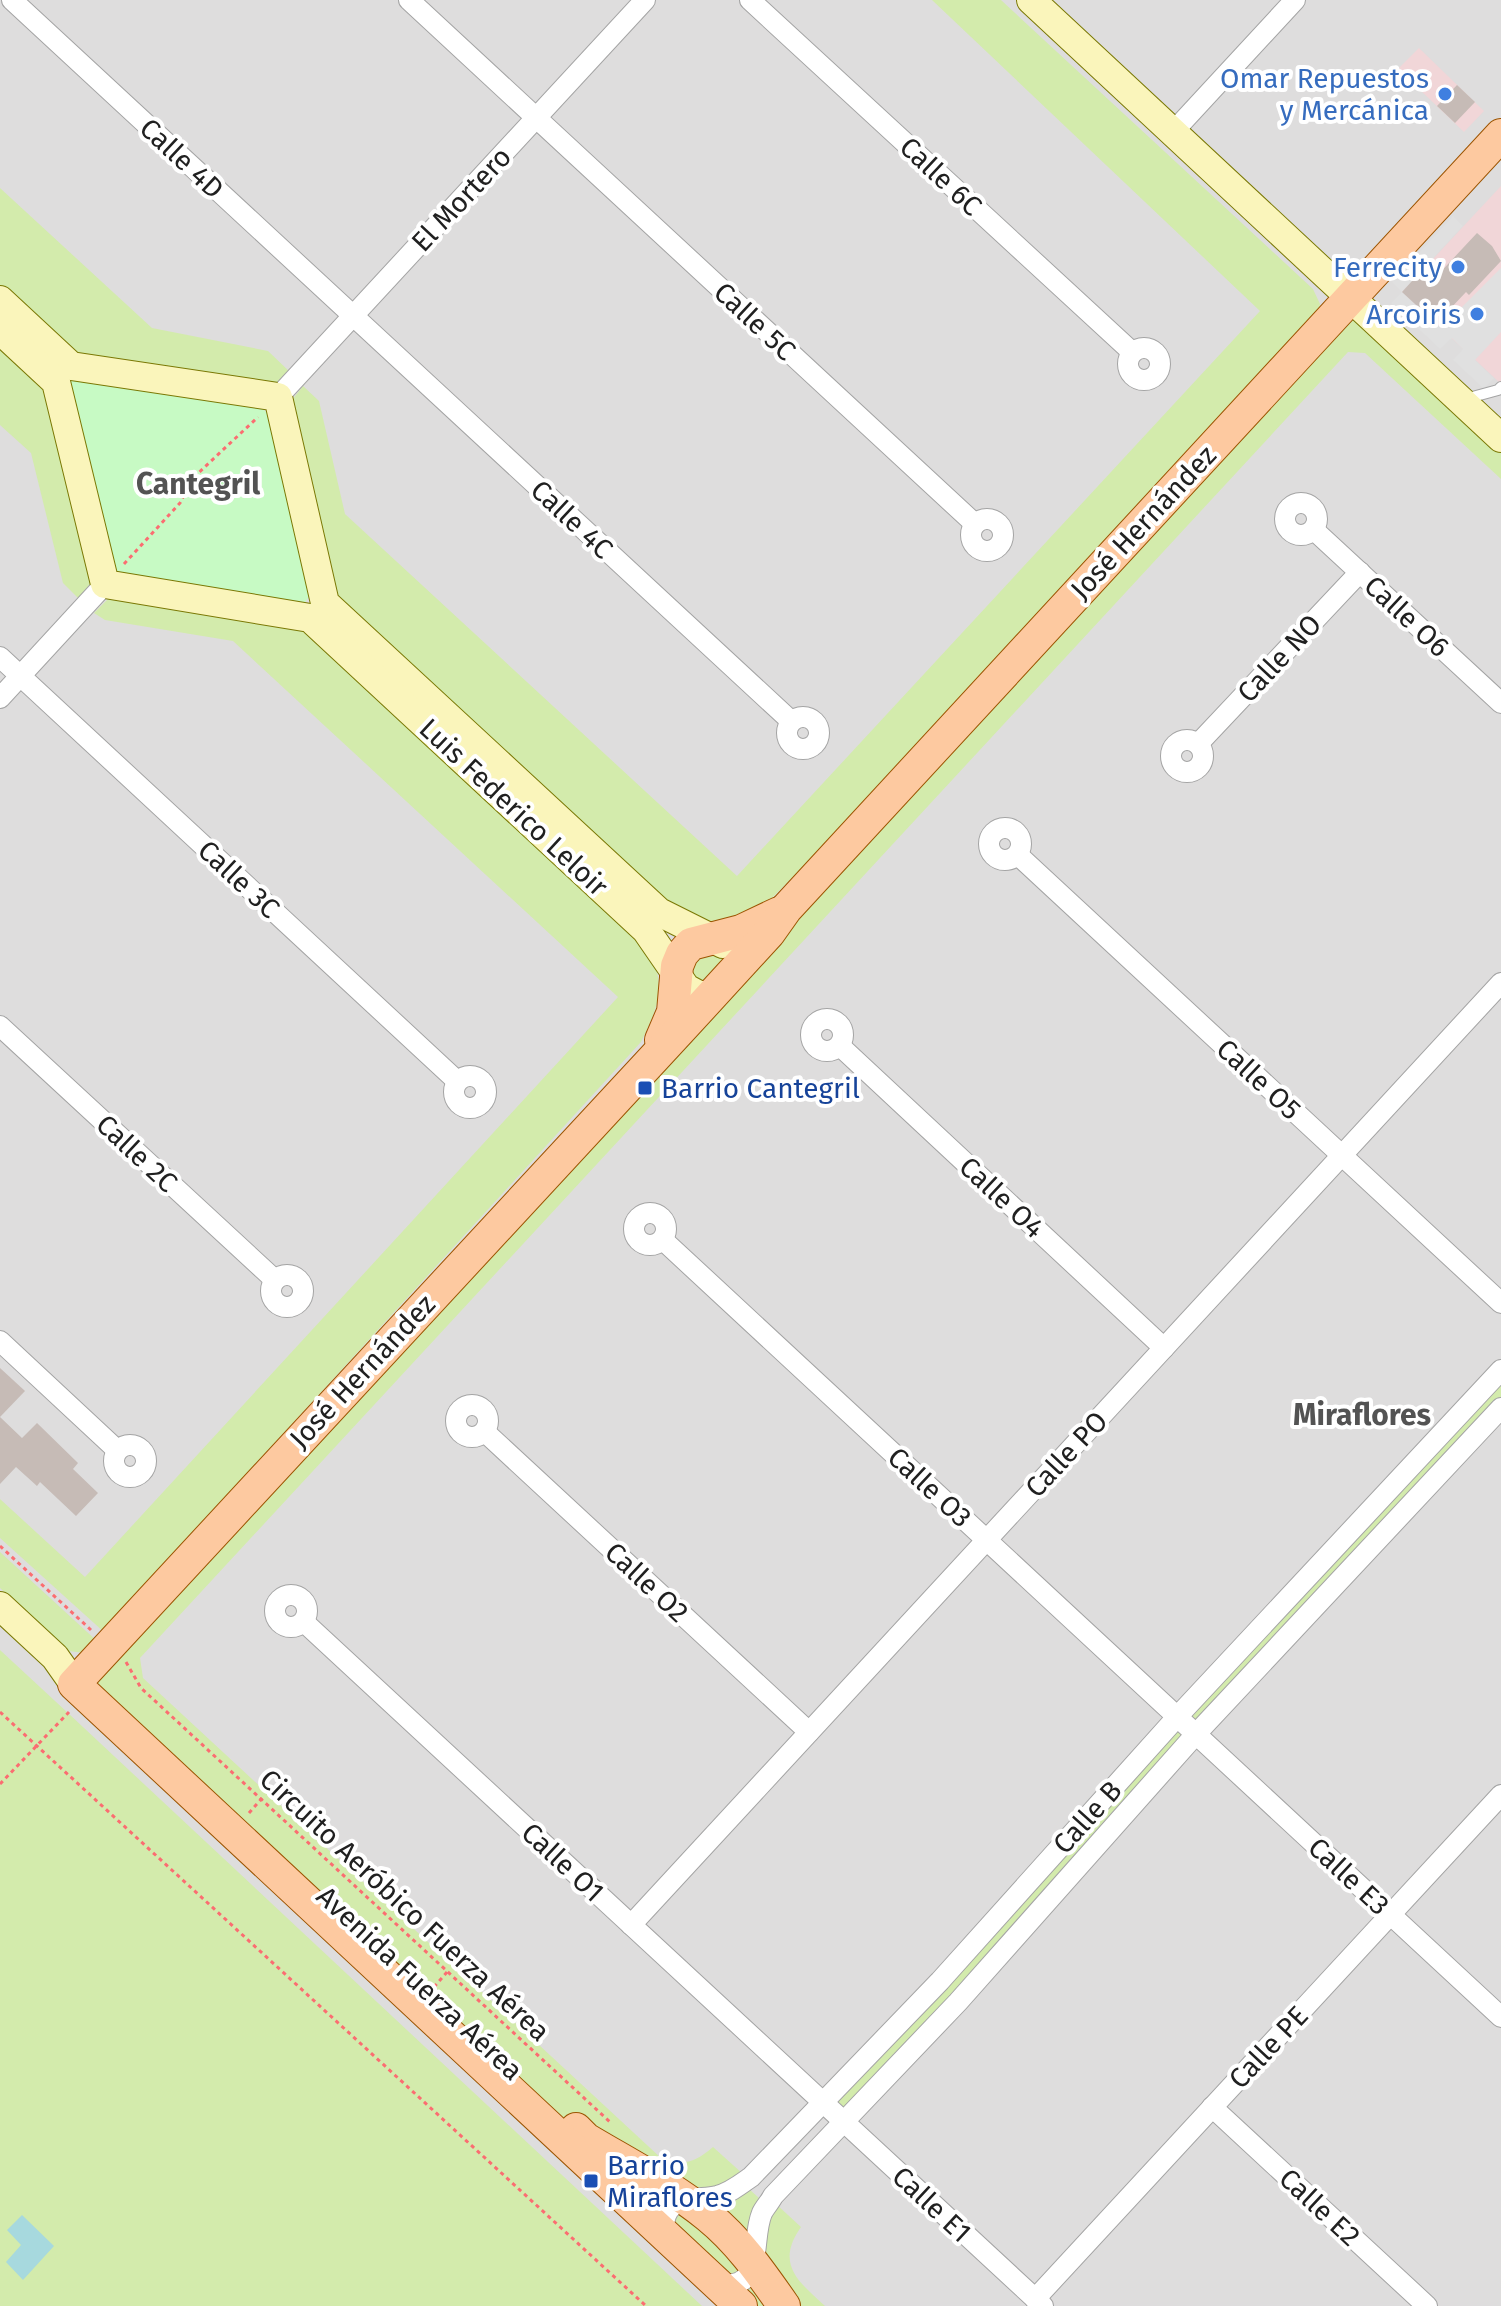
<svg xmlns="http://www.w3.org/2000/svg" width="1501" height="2306" viewBox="0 0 1501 2306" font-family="'Fira Sans',sans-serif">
<rect width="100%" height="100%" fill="#f1ece6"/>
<!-- residential -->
<rect fill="#dedddd" x="0" y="0" width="1501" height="2306"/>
<!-- commercial -->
<g fill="#f1d6d8">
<path d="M1419,48l65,63 -20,21 -66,-63z"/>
<path d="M1501,186v198l-99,-92z"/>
</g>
<!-- grass -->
<g fill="#d3ebac">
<path d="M932,0h69l312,289 7,15 -2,11 -478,514 -69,70 -12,11 -51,14 -28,-10 -349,-323 -39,-191 11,-14 16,15 26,113 392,362 523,-565z"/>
<path d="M0,188l152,140 116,23 23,22 -14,14 -194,-25 -83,-71z"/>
<path d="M1350,298l151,140v41l-136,-126 -17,-1 -1208,1306 3,20 518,480c21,9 35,4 52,-11l30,27 -4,6 31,28 5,-5 26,24c-26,37 -3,54 24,79h-84l-667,-622 577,-625 26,-93 87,-45z"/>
<path d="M0,340l41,38 52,208 -13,14 -17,-17 -32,-130 -31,-28z"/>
<path d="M111,596l189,28 333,300c30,51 36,62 8,118l-521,570 -15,21 -105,-95v-39l85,78 533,-580 -385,-356 -128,-21 -11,-7z"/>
<path d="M1501,1370v38l-657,714 -22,-20z"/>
<path d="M0,1552l98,90 -13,11 -17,-2 -68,-63z"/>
<path d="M0,1650l68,63 634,593h-702z"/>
</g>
<!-- park -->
<path fill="#c7fac4" d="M76,376l184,30 9,9 43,178 -10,13 -184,-29 -52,-191z"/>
<!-- parking -->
<path fill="#e0e0e0" d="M1453,216l10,10 -61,66 39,36 60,-60v64l-26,28 19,18 -10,11 -31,-29 10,-11 -11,-11 -12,11 -49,-46 11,-11 -10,-10z"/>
<!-- water -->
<path fill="#a7d9de" d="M22,2215l32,31 -31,34 -17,-18 15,-17 -14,-15z"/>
<!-- building -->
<g fill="#c6bbb6">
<path d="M1457,85l18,17 -20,21 -18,-17z"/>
<path d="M1477,233l15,13 9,15 -32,34 -3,-3 -17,18 -9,-8 -13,13 -25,-23 21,-23 11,10z"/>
<path d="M0,1368l25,23 -25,26z"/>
<path d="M0,1417l22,21 15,-15 41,40 -5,6 25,24 -22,23 -36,-34 -3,4 -21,-19 -16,17z"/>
</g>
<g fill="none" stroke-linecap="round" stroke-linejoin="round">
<!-- lane casing -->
<g stroke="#a4a4a4" stroke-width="12">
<path id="lane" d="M1465,399l33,-9 3,-3"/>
</g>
<!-- street casing -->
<g stroke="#a4a4a4" stroke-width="22">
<g id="street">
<path d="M12,0l779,721"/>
<path d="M409,0l566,524"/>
<path d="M750,0l382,352"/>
<path d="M1173,132l122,-132"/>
<circle cx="1144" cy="364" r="16"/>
<path d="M278,397l367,-397"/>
<circle cx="1301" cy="519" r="16"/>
<circle cx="987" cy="535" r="16"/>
<path d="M1314,530l187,173"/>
<path d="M0,657l457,424"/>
<path d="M0,698l105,-114"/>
<circle cx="803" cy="733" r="16"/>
<circle cx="1187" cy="756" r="16"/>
<path d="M1198,744l162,-172"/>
<circle cx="1005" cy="844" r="16"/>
<path d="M1018,855l483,448"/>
<circle cx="827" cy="1035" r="16"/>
<path d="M0,1026l275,254"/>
<path d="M840,1046l324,302"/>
<circle cx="470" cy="1092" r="16"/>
<circle cx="650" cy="1229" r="16"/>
<path d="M663,1240l838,777"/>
<circle cx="287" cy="1291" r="16"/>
<path d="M0,1341l117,109"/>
<circle cx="472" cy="1421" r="16"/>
<path d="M485,1432l324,300"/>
<circle cx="130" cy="1461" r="16"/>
<circle cx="291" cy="1611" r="16"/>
<path d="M304,1622l739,684"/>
<path d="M631,1925l870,-942"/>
<path d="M1212,2107l215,199"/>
<path d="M665,2235c-6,-39 25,-34 52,-39 13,-3 24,-12 34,-19l189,-196 237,-264 324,-347"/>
<path d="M717,2284c49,8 33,-43 45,-71 3,-6 8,-11 11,-17l185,-194 238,-268 305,-326"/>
<path d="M1035,2299l466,-504"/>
</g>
</g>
<!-- secondary casing -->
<g stroke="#7a7804" stroke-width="30">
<g id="secondary">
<path d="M1031,0l470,438"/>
<path d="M0,300l71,66 207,31 47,206 334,309 64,32"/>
<path d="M0,330l56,52 49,202 205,34 336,312 40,58 13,7h12"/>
<path d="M0,1606l55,51 19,27"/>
</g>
</g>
<!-- primary casing -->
<g stroke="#9c5400" stroke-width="34">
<g id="primary">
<path d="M661,1040l12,-28 4,-46 5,-12 9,-10 50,-13 38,-18"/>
<path d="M576,2129l10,10c40,24 85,47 122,77 31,25 53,57 76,90"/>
<path d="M741,2306l-667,-622 606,-654 89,-97 17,-24 715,-774"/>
</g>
</g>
<!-- path -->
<g stroke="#fb6d71" stroke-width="3" stroke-dasharray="4 4" stroke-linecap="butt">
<path d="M124,564l56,-61 13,-25 65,-61"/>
<path d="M0,1546l91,84"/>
<path d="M126,1662l15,26 469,434"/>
<path d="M0,1712l646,594"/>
<path d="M0,1784l69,-72"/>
<path d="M249,1813l13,-15"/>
<path d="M434,1987l13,-15"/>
</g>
<!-- lane -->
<use href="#lane" stroke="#fff" stroke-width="10"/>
<!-- street -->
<use href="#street" stroke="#fff" stroke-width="20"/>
<!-- secondary -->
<use href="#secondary" stroke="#faf5bb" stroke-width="28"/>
<!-- primary -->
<use href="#primary" stroke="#fdc9a0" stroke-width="32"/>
</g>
<!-- markers -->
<g fill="#3f7fe0" stroke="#fff" stroke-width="3">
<circle cx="1445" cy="94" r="8"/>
<circle cx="1458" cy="267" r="8"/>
<circle cx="1477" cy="314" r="8"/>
</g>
<g fill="#1a4fb4" stroke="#fff" stroke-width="3">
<rect x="637" y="1080" width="16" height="16" rx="4"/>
<rect x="583" y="2173" width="16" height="16" rx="4"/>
</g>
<g text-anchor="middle" stroke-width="8" stroke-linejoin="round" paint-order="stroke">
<!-- shop labels -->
<g font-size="28" fill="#366cbe" stroke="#fff" text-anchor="end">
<text x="1429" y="88">Omar Repuestos<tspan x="1429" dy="32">y Mercánica</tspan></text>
<text x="1442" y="277">Ferrecity</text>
<text x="1461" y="324">Arcoiris</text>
</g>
<!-- street labels -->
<g font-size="28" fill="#202020" stroke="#fff">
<text transform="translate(182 158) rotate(43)" y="10">Calle 4D</text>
<text transform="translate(941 176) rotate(43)" y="10">Calle 6C</text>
<text transform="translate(461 199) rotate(-47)" y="10">El Mortero</text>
<text transform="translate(755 321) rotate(43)" y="10">Calle 5C</text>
<text transform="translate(572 519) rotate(43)" y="10">Calle 4C</text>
<text transform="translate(1143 522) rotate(-47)" y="10">José Hernández</text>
<text transform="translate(1407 616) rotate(43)" y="10">Calle O6</text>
<text transform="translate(1279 658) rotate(-47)" y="10">Calle NO</text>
<text transform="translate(514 807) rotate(43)" y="10">Luis Federico Leloir</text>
<text transform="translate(239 879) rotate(43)" y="10">Calle 3C</text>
<text transform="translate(1259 1079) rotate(43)" y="10">Calle O5</text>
<text transform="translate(137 1153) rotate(43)" y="10">Calle 2C</text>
<text transform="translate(1002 1197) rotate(43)" y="10">Calle O4</text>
<text transform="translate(362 1371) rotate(-47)" y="10">José Hernández</text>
<text transform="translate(1066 1454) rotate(-47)" y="10">Calle PO</text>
<text transform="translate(930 1487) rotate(43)" y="10">Calle O3</text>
<text transform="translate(647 1582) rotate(43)" y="10">Calle O2</text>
<text transform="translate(1087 1817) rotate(-48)" y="10">Calle B</text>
<text transform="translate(563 1862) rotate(43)" y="10">Calle O1</text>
<text transform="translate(1349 1876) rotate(43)" y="10">Calle E3</text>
<text transform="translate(405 1905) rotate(43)" y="10">Circuito Aeróbico Fuerza Aérea</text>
<text transform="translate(420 1983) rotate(43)" y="10">Avenida Fuerza Aérea</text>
<text transform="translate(1268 2047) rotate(-47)" y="10">Calle PE</text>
<text transform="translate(932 2204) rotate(43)" y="10">Calle E1</text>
<text transform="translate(1320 2207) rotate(43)" y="10">Calle E2</text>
</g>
<!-- transit labels -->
<g font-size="28" fill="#164399" stroke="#fff" text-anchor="start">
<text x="661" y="1098">Barrio Cantegril</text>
<text x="607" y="2175">Barrio<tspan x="607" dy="32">Miraflores</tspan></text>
</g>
<!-- neighbourhood labels -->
<g font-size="30" font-weight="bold" fill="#535353" stroke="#fff">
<text x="198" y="494">Cantegril</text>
<text x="1362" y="1425">Miraflores</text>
</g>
</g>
</svg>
